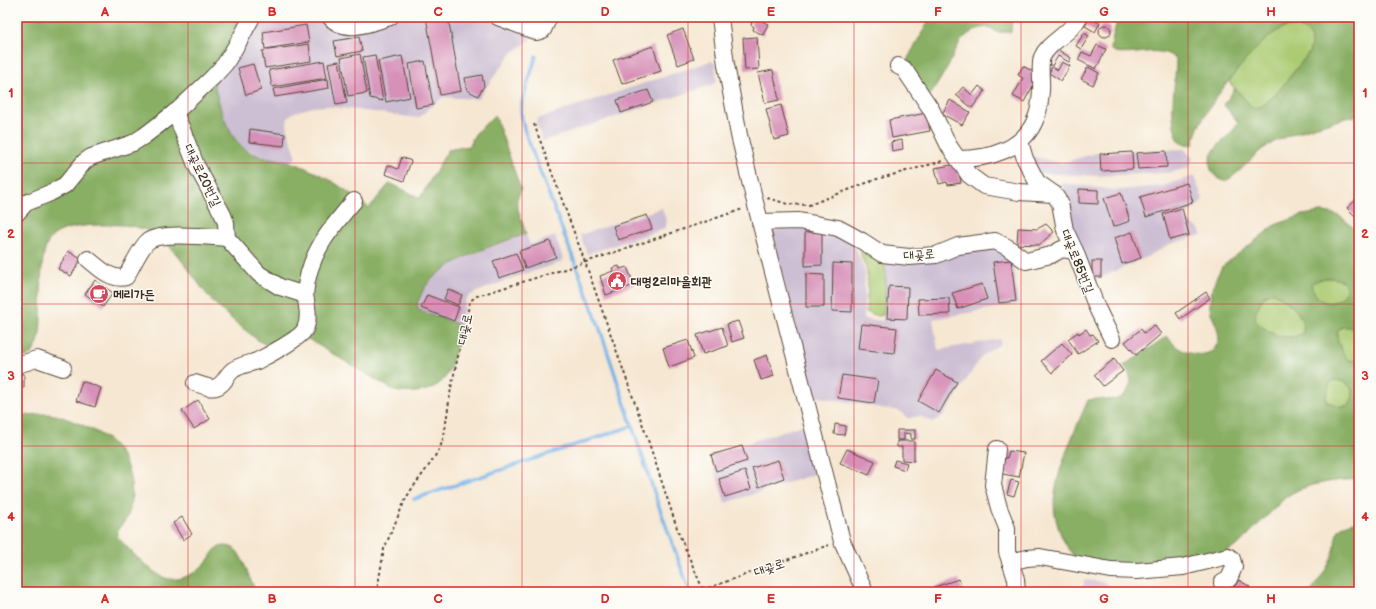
<svg xmlns="http://www.w3.org/2000/svg" width="1376" height="609" viewBox="0 0 1376 609" font-family="'Balsamiq Sans','Poor Story',sans-serif">
<rect width="100%" height="100%" fill="#fdfcf7"/>
<filter id="ink" filterUnits="userSpaceOnUse"><feTurbulence type="fractalNoise" baseFrequency=".025" numOctaves="2"/><feDisplacementMap in="SourceGraphic" scale="8" xChannelSelector="R" yChannelSelector="G"/><feConvolveMatrix kernelMatrix="1 2 1 2 8 2 1 2 1" color-interpolation-filters="sRGB"/></filter>
<filter id="wash" filterUnits="userSpaceOnUse"><feTurbulence type="fractalNoise" baseFrequency=".012" numOctaves="4" result="noise"/><feDisplacementMap in="SourceGraphic" scale="16" xChannelSelector="R" yChannelSelector="G"/><feGaussianBlur stdDeviation="0.9" result="paint"/><feColorMatrix in="noise" values="0 0 0 0 0 0 0 0 0 0 0 0 0 0 0 0 0 1.4 0 .05"/><feComposite in="paint" operator="in"/></filter>
<g filter="url(#wash)">
<rect width="100%" height="100%" fill="#f6e7d2"/>
<!-- industrial -->
<g fill="#ccbed3">
<path d="M258,17h284l-3,8 -11,17 -14,9 -14,17 -22,31 -35,-2 -25,21 -91,-12 -14,1 -21,6 -4,5 -1,5 1,9 8,22 -1,5 -6,3 -31,-6 -16,-9 -11,-13 -11,-26 -6,-23z"/>
<path d="M711,61l4,3 2,16 -3,4 -171,57 -7,-17 1,-5z"/>
<path d="M1184,149l9,9 -4,10 -23,5 -69,3 -60,-3 -6,-17 30,7 39,-11z"/>
<path d="M1194,176l9,23 -3,4 -13,11 -1,3 3,5 10,7 3,6 -32,9 -23,13 -56,25 -23,-60 -6,-39 55,7 45,-4z"/>
<path d="M662,208l5,15 -3,6 -77,25 -7,-19z"/>
<path d="M784,226l41,3 28,13 12,29 -1,48 19,2 2,-28 1,-27 -3,-9 111,-13 18,12 6,48 -85,15 5,31 62,-11v5l-19,13 -37,58 -11,7 -13,-6 -12,2 -9,-7 -86,-15 -41,-162z"/>
<path d="M526,234l4,11 25,-9 8,23 -3,4 -45,14 -41,16 -5,3 -4,5 -5,24 -41,-15 -2,-6 8,-17 12,-12 14,-10 35,-16z"/>
<path d="M802,425l10,36 3,13 -90,29 -15,-48z"/>
<path d="M1084,580l14,1 11,4 -3,7h-23z"/>
</g>
<!-- green -->
<g fill="#abcb72" stroke="#737a48">
<path d="M1286,27c20,-1 29,6 23,26l-33,41 -14,12 -6,2 -5,-2 -22,-24c14,-21 33,-46 57,-55z"/>
<path d="M862,248l21,9c5,19 2,39 0,58l-5,1 -12,-4c1,-12 3,-26 1,-39 0,-8 -9,-17 -5,-25z"/>
<path d="M1325,278c49,-2 -1,52 -15,6l6,-3z"/>
<path d="M1273,293c12,5 37,25 29,41 -5,2 -11,4 -16,3 -11,0 -24,-9 -31,-17 0,-11 5,-17 11,-26z"/>
<path d="M1354,326l5,1v31l-4,3c-2,0 -5,0 -7,-1 -9,-5 -11,-20 -11,-29l5,-4z"/>
<path d="M1335,380c29,3 22,38 -8,22l-1,-5 4,-15z"/>
</g>
<!-- forest -->
<g fill="#88af64" stroke="#626c41" fill-rule="evenodd">
<path d="M17,17h228l-31,68c6,21 11,45 27,61 12,13 33,11 49,16 7,2 14,5 20,8 22,9 40,23 59,38l21,-25 30,15 28,-48 21,-4 6,-12 20,-19 26,75 -4,9v7l9,28c-30,10 -82,27 -101,53 -3,5 -6,12 -8,17l2,6 41,15c-3,14 -5,30 -10,43 -7,23 -35,27 -55,23l-97,-58c-7,3 -21,13 -27,13 -9,-1 -19,-11 -26,-16 -12,-10 -25,-20 -36,-33 -15,-18 -35,-52 -55,-63 -15,-9 -34,-10 -50,-9 -15,0 -31,1 -45,7 -33,13 -5,103 -28,122 -4,3 -10,4 -14,6v-147l9,-10 -9,-5z"/>
<path d="M932,17h80l-1,15h-15c-9,-11 -28,0 -35,9 -5,7 -8,16 -12,23 -5,10 -12,20 -18,30l-4,3 -21,-35 23,-42z"/>
<path d="M1118,17h241v98c-28,7 -71,17 -95,33 -13,9 -28,30 -40,33 -7,-3 -13,-7 -14,-15 -2,-20 22,-28 28,-44l-14,-17 11,-17 16,18 5,2 6,-2 14,-12 33,-41c2,-7 4,-17 -3,-22 -8,-6 -20,-6 -29,0 -24,15 -71,75 -81,102 -1,4 -2,8 -3,12l-8,-1 -6,-2c-12,-27 -3,-55 -3,-83 -20,-17 -46,2 -65,-9l1,-10z"/>
<path d="M1321,212c21,1 23,8 38,21v94h-17l-5,4c0,12 4,20 11,29l7,1 4,-3v121l-26,2 -21,4 -14,5 -11,6 -49,49 -15,9 -46,11 -97,-2c-13,-13 -22,-30 -25,-49 -6,-30 21,-85 33,-114 17,-4 32,7 41,-12 4,-9 0,-15 -5,-23l12,-7 31,-22c3,4 6,8 10,11 12,9 38,13 41,-7 2,-10 -4,-18 -7,-27 -4,-13 4,-36 12,-47l52,-41 28,-10zM1325,278c49,-2 -1,52 -14,6l5,-3zM1273,293c13,5 37,25 29,41 -5,2 -11,4 -16,3 -11,0 -24,-9 -31,-17 0,-11 5,-17 11,-26zM1335,380c15,2 23,10 14,25l-5,2 -17,-5 -1,-5 4,-15z"/>
<path d="M46,414c10,0 19,4 29,8 13,5 27,12 37,21 15,14 22,40 19,60 -1,5 -2,11 -4,15 -4,7 -10,9 -10,18 9,11 36,38 48,42 16,5 33,-6 43,-18 3,-3 4,-7 7,-10 5,-5 14,-5 20,-1 9,8 14,32 22,43h-240v-177z"/>
<path d="M1359,521v71h-49c9,-12 18,-24 23,-38 3,-8 1,-17 6,-24 5,-7 13,-7 20,-9z"/>
</g>
<g fill="none" stroke-linecap="round" stroke-linejoin="round">
<!-- stream -->
<g stroke="#74b2e7" stroke-width="3.5">
<path d="M536,56l-14,46c-2,11 0,19 3,30l74,194 58,175 33,91"/>
<path d="M414,499l218,-73"/>
</g>
</g>
<g id="blocks">
<!-- building -->
<g fill="#d790b8">
<path d="M426,17h22l13,74 -21,4z"/>
<path d="M750,17h4l14,7 -5,11 -10,-5 1,-3 -3,-2 1,-3 -4,-1z"/>
<path d="M1090,18l10,5 -5,9 -10,-6z"/>
<circle cx="1105" cy="31" r="6"/>
<path d="M306,25l3,17 -44,7 -2,-17z"/>
<path d="M683,29l11,30 -16,6 -11,-30z"/>
<path d="M1084,33l5,3 -8,13 -5,-3z"/>
<path d="M359,37l3,14 -25,5 -3,-15z"/>
<path d="M757,37l2,32 -14,1 -2,-32z"/>
<path d="M309,44l2,17 -46,7 -3,-17z"/>
<path d="M1097,45l9,4 -10,20 -18,-9 4,-8 9,4z"/>
<path d="M653,46l8,25 -39,13 -9,-24z"/>
<path d="M1055,48l16,10 -2,4 -11,-6 -6,10 -6,-4z"/>
<path d="M360,54l7,39 -19,3 -7,-38z"/>
<path d="M375,55l8,46 -13,-3 -7,-41z"/>
<path d="M402,56l8,41 -24,5 -8,-41z"/>
<path d="M324,61l3,17 -55,9 -3,-17z"/>
<path d="M339,61l8,42 -11,2 -8,-42z"/>
<path d="M425,61l8,44 -17,3 -7,-44z"/>
<path d="M1062,62l8,4 -9,15 -12,-8 3,-6 6,3z"/>
<path d="M253,64l8,26 -15,5 -8,-27z"/>
<path d="M1023,66l16,9 -15,27 -11,-6 10,-18 -5,-3z"/>
<path d="M1088,67l11,6 -6,12 -12,-6z"/>
<path d="M773,70l6,30 -14,3 -7,-30z"/>
<path d="M482,75l2,11 -6,10 -11,-6 -2,-12z"/>
<path d="M328,79l1,9 -54,9 -2,-8z"/>
<path d="M979,86l6,5 -13,17 -16,-13 7,-8 9,8z"/>
<path d="M648,90l5,12 -32,11 -4,-13z"/>
<path d="M950,100l20,12 -8,13 -20,-11z"/>
<path d="M781,105l8,31 -15,4 -8,-31z"/>
<path d="M927,113l3,18 -38,7 -3,-18z"/>
<path d="M250,129l35,5 -1,12 -35,-4z"/>
<path d="M902,140l1,9 -11,2 -1,-9z"/>
<path d="M1166,151l1,16 -29,2 -2,-16z"/>
<path d="M1132,152l1,17 -32,2 -1,-17z"/>
<path d="M402,157l9,4 -7,20 -19,-7 3,-9 10,4z"/>
<path d="M957,164l4,19 -13,2 -1,-3 -8,2 -4,-16z"/>
<path d="M1187,183l6,19 -47,15 -6,-20z"/>
<path d="M1079,189l19,1v14l-19,-1z"/>
<path d="M1121,193l9,28 -17,6 -9,-29z"/>
<path d="M1359,197v19l-2,2 -10,-10z"/>
<path d="M1182,208l7,27 -19,5 -7,-26z"/>
<path d="M647,215l5,14 -34,11 -5,-14z"/>
<path d="M1046,224l8,8 -15,13 -22,-1 1,-16 19,1z"/>
<path d="M805,232h17v33l-17,1z"/>
<path d="M1132,232l9,26 -19,6 -8,-26z"/>
<path d="M550,241l6,16 -31,11 -6,-17z"/>
<path d="M68,251l13,8 -10,17 -13,-7z"/>
<path d="M516,253l7,17 -24,8 -6,-17z"/>
<path d="M1011,260l5,41 -17,2 -6,-41z"/>
<rect x="1092" y="261" width="9" height="16"/>
<path d="M833,263l19,1v48l-20,-1z"/>
<path d="M619,266l1,3 7,-2 7,18 -28,10 -6,-19 13,-5 -1,-3z"/>
<path d="M806,274l18,1v32h-18z"/>
<path d="M95,280l18,13 -10,14 -18,-13z"/>
<path d="M982,284l5,15 -29,10 -6,-16z"/>
<path d="M889,286l19,1 -1,32 -20,-1z"/>
<path d="M448,289l14,6 -4,10 -14,-6z"/>
<path d="M1206,292l4,6 -30,21 -4,-6z"/>
<path d="M427,295l32,12 -5,14 -33,-13z"/>
<path d="M949,298l1,16 -31,1 -1,-16z"/>
<path d="M738,321l6,17 -12,4 -5,-18z"/>
<path d="M861,324l36,4 -3,25 -36,-4z"/>
<path d="M1154,325l7,9 -25,21 -11,-13 16,-13 3,4z"/>
<path d="M722,327l6,19 -25,8 -6,-19z"/>
<path d="M1086,329l4,6 3,-1 5,7 -20,13 -10,-15 10,-7 1,2z"/>
<path d="M688,340l6,18 -25,9 -6,-19z"/>
<path d="M1062,343l10,12 -20,18 -11,-12z"/>
<path d="M767,355l7,21 -13,4 -7,-20z"/>
<path d="M1114,359l9,12 -20,15 -9,-11z"/>
<path d="M936,370l21,12 -18,31 -21,-12z"/>
<path d="M17,374h7v14l-7,-1z"/>
<path d="M842,375l36,5 -4,23 -36,-5z"/>
<path d="M82,381l19,7 -6,19 -19,-6z"/>
<path d="M198,400l12,19 -16,10 -12,-18z"/>
<path d="M835,424l11,2 -2,9 -10,-1z"/>
<path d="M897,430h18v9h-4v-5l-7,-1v7h-7z"/>
<path d="M897,441h17v20l-12,-1v-13h-5z"/>
<path d="M742,446l5,15 -31,10 -5,-16z"/>
<path d="M847,449l28,12 -6,14 -29,-12z"/>
<path d="M1009,451l15,2 -5,24 -22,-4 4,-16 6,1z"/>
<path d="M778,460l6,18 -25,9 -7,-19z"/>
<path d="M895,460l12,3 -2,7 -12,-4z"/>
<path d="M745,471l6,18 -26,8 -6,-18z"/>
<path d="M1011,480l8,2 -5,14 -7,-2z"/>
<path d="M182,517l10,17 -9,6 -10,-17z"/>
<path d="M959,579l3,11 -5,2h-21l-2,-5z"/>
<path d="M1239,580l11,7 -3,5h-16z"/>
</g>
</g>
</g>
<g filter="url(#ink)">
<use href="#blocks" fill-opacity="0" stroke="#574639" stroke-width="1"/>
<g fill="none" stroke-linecap="round" stroke-linejoin="round">
<!-- minor casing -->
<g stroke="#574639" stroke-width="18">
<g id="minor">
<path d="M330,17c15,18 42,5 60,0"/>
<path d="M498,17l39,15 6,-2 6,-13"/>
<path d="M720,17l6,48 13,70 15,63 88,343 23,51"/>
<path d="M898,66l6,3 27,40 18,37 20,29 15,11 35,6 35,2 6,9 5,27 10,21 22,57 15,31"/>
<path d="M175,112l21,53 27,50 3,8 1,15 32,36 21,13 25,8c2,11 5,23 0,34 -4,9 -38,27 -48,32 -8,3 -17,4 -24,9 -6,4 -9,15 -17,17 -5,2 -15,-2 -21,-4"/>
<path d="M1020,142l5,17 12,23 17,12"/>
<path d="M958,159c31,0 66,-9 78,-41 4,-9 4,-19 5,-27 1,-10 -2,-26 1,-34 7,-16 29,-23 37,-40"/>
<path d="M17,213l9,-10 24,-10 15,-8 19,-23 7,-5 42,-14 11,-7 34,-26 35,-33 12,-13 14,-23 13,-24"/>
<path d="M760,222l39,-1 39,7 24,13 20,13 27,3 27,-2 22,-9 37,-5 12,6 19,14 25,-6 11,-6 13,2"/>
<path d="M88,259c10,8 23,22 38,18 5,-9 14,-28 21,-35 11,-11 63,-5 80,-4"/>
<path d="M305,295c3,-40 24,-65 49,-94"/>
<path d="M17,365l20,-6 26,9"/>
<path d="M997,449l-4,36 6,23 8,20v24l9,27 1,13"/>
<path d="M1010,562l17,-4 13,-1 71,13 26,1 46,-4 45,-11 4,3 2,8 -5,12 -7,4"/>
</g>
</g>
<!-- path -->
<g stroke="#574639" stroke-width="2" stroke-dasharray="3 3" stroke-linecap="butt">
<path d="M534,124l51,138 62,175 32,97 25,58"/>
<path d="M767,198l21,6 21,1 68,-26 66,-18"/>
<path d="M375,592l3,-7 6,-36 21,-49 6,-10 19,-26 10,-16 4,-12 7,-48 19,-87 7,-5 91,-28 175,-59"/>
<path d="M697,592l132,-47"/>
</g>
<!-- minor -->
<use href="#minor" stroke="#fff" stroke-width="16"/>
</g>
</g>
<!-- grid -->
<path fill="none" stroke="#d62828" stroke-width="1" stroke-opacity="0.55" d="M188,17v575M355,17v575M522,17v575M688,17v575M854,17v575M1021,17v575M1188,17v575M17,163h1342M17,304h1342M17,446h1342"/>
<!-- icons -->
<defs>
<g id="civic-disc" transform="scale(1)"><circle r="9.5" fill="#d1495b" stroke="#fdfcf7"/><path d="M-.6-6.5H3V-4.5H.6V-3L4-1V1h2V6H-6V1h2V-1L-.6-3ZM-1.2 2.5V6h2.4V2.5Z" fill="#fff"/></g>
<g id="cafe-disc" transform="scale(1)"><circle r="9.5" fill="#d1495b" stroke="#fdfcf7"/><path d="M-5.5-4.5H6V0H3Q3 3.5 0 3.5H-2.5Q-5.5 3.5-5.5 0ZM3-3.2v2h1.7v-2ZM-6 4.5H4V6H-6Z" fill="#fff"/></g>
</defs>
<g fill-rule="evenodd">
<use href="#civic-disc" x="617" y="281"/>
<use href="#cafe-disc" x="99" y="294"/>
</g>
<g text-anchor="middle" stroke-width="3" stroke-linejoin="round" paint-order="stroke">
<!-- street labels -->
<g font-size="13" fill="#3b2a1e" stroke="#fdfcf7">
<text transform="translate(203 175) rotate(64)" y="5">대곶로20번길</text>
<text transform="translate(919 254) rotate(-4)" y="5">대곶로</text>
<text transform="translate(1078 261) rotate(68)" y="5">대곶로85번길</text>
<text transform="translate(464 329) rotate(-78)" y="5">대곶로</text>
<text transform="translate(769 567) rotate(-19)" y="5">대곶로</text>
</g>
<!-- poi labels -->
<g font-size="13" font-weight="bold" fill="#3b2a1e" stroke="#fdfcf7" text-anchor="start">
<text x="631" y="286">대명2리마을회관</text>
<text x="113" y="299">메리가든</text>
</g>
</g>
<!-- margin -->
<rect width="1376" height="609" fill="none" stroke="#fdfcf7" stroke-width="44"/>
<rect x="22" y="22" width="1332" height="565" fill="none" stroke="#d62828" stroke-width="1.5"/>
<g font-size="13" text-anchor="middle" font-weight="bold" fill="#d62828">
<text x="105" y="16">A</text>
<text x="272" y="16">B</text>
<text x="438" y="16">C</text>
<text x="605" y="16">D</text>
<text x="771" y="16">E</text>
<text x="938" y="16">F</text>
<text x="1104" y="16">G</text>
<text x="1271" y="16">H</text>
<text x="11" y="97">1</text>
<text x="1365" y="97">1</text>
<text x="11" y="238">2</text>
<text x="1365" y="238">2</text>
<text x="11" y="380">3</text>
<text x="1365" y="380">3</text>
<text x="11" y="521">4</text>
<text x="1365" y="521">4</text>
<text x="105" y="603">A</text>
<text x="272" y="603">B</text>
<text x="438" y="603">C</text>
<text x="605" y="603">D</text>
<text x="771" y="603">E</text>
<text x="938" y="603">F</text>
<text x="1104" y="603">G</text>
<text x="1271" y="603">H</text>
</g>
</svg>
